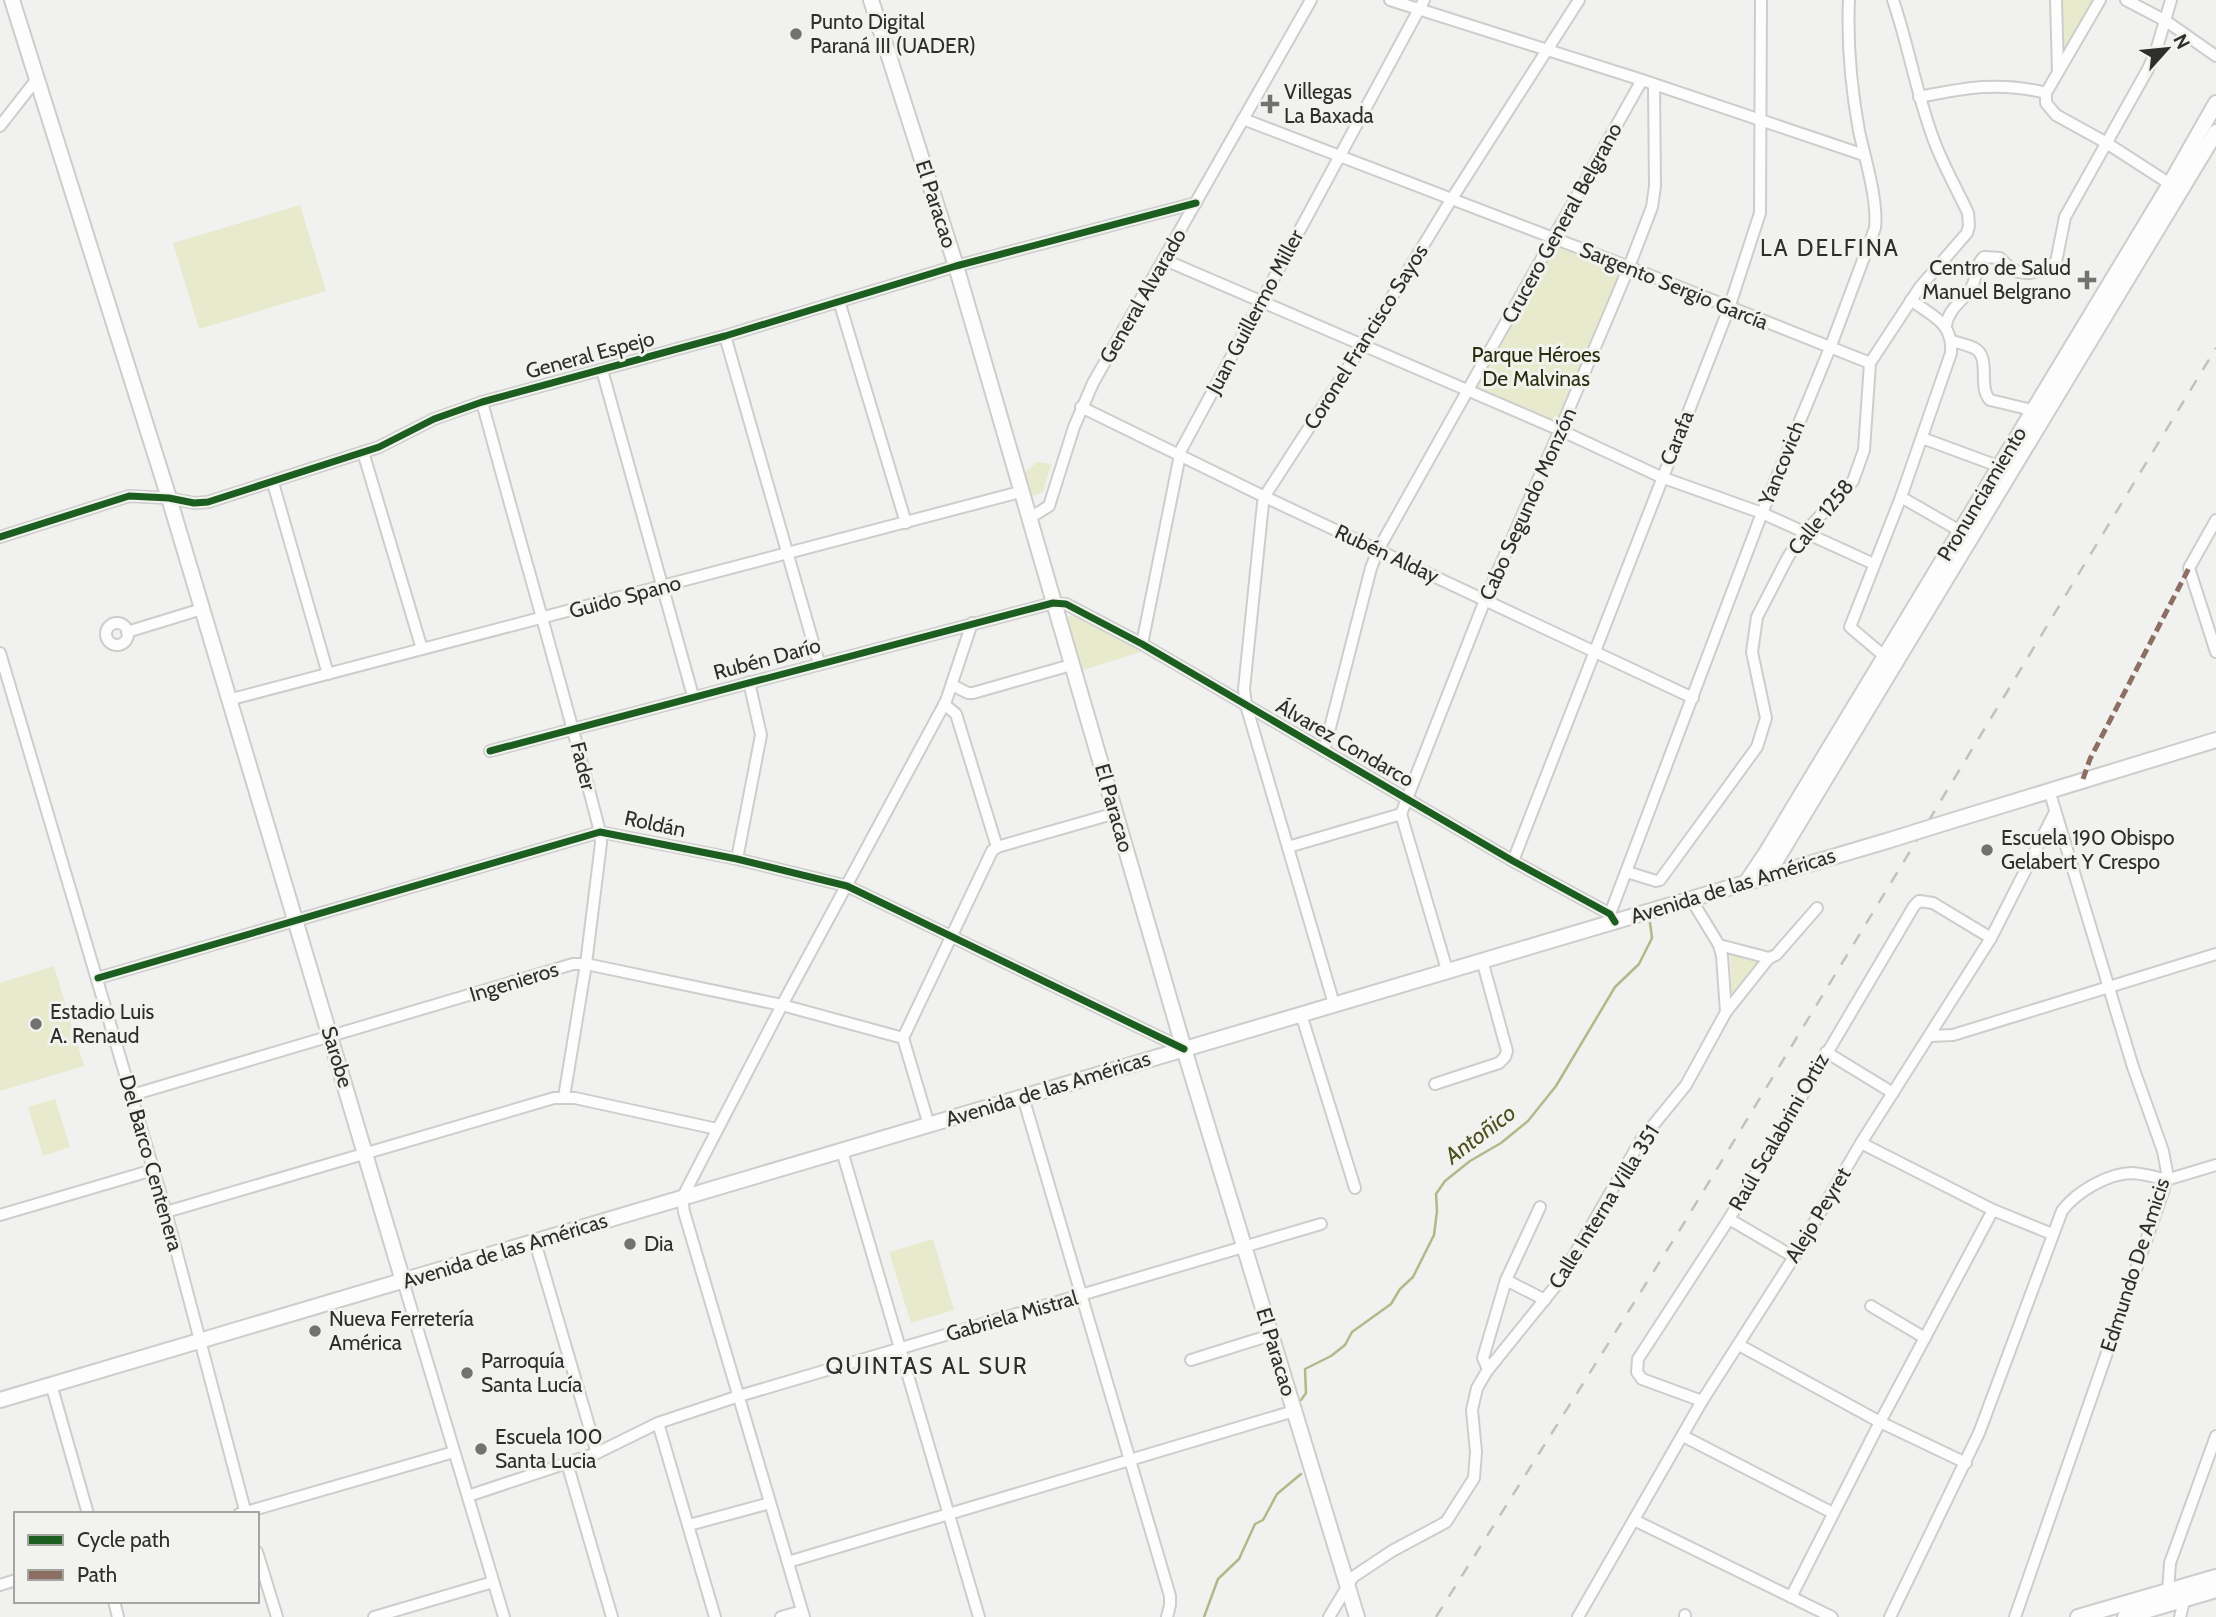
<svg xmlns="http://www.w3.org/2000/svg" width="2216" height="1617" viewBox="0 0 2216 1617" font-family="Cabin,sans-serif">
<rect width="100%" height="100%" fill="#f1f1f0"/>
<!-- green -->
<g fill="#e8eace">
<path d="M2060,0h33l-30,56z"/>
<path d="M300,205l26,86 -127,38 -26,-86z"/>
<path d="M1554,239l75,28 -69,163 -92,-39z"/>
<path d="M1037,462l14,2 -8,28 -10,4 -5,-4 -4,-19z"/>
<path d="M1077,614l64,38 -61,19 -13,-54z"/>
<path d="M1730,955l29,6 -27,36z"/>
<path d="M54,966l30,100 -84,25v-108z"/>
<path d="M55,1099l15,48 -27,9 -15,-49z"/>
<path d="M933,1239l21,71 -43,13 -22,-71z"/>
</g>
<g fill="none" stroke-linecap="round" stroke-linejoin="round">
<!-- stream -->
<g stroke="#b4b888" stroke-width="2.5">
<path d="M1301,1400l5,-7 -1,-24 26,-13 14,-11 7,-13 39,-28 9,-15 13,-12 21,-42 3,-24 -1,-17 9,-13 25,-20 31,-18 27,-22 28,-35 59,-99 24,-23 13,-26 -3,-23"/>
<path d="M1204,1617l14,-38 21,-20 16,-35 8,-4 14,-26 24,-20"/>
</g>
<!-- minor casing -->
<g stroke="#cdcecc" stroke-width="14">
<g id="minor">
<path d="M1390,0l252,80 222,75"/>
<path d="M2056,0l2,71"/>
<path d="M2100,0l-54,93v10l10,12 49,27 65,42"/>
<path d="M2126,0l40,21 50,35"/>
<path d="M1919,97c46,-9 81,-16 127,-4"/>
<path d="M1243,119l386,148 241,96"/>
<path d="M0,126l36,-46"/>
<path d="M1165,260l395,170 101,47 101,36 112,51"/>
<path d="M1911,300c22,17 42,22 40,53l-50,144 59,34"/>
<path d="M839,301l67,222"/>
<path d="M1946,325c3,-17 17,-24 25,-37 7,-11 3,-22 13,-31l16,1c18,21 33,18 56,4l9,-45 83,-148 8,-18 15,-51"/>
<path d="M725,336l94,327"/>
<path d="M1952,341c7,2 15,4 22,7 18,9 3,39 16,52l42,10"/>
<path d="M602,370l91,326"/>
<path d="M482,402c39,144 81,286 118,430l1,11 -15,121 -22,133"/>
<path d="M1081,407l184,90 428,201"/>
<path d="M1922,438l76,28"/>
<path d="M363,452l59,197"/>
<path d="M273,483l55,191"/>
<path d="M1028,519l21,-13 25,-79 19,-44 218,-383"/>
<path d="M2216,520l-27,48 27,84"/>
<path d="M0,537l129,-41 40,2 25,5 14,-1 171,-55 55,-28 48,-17 243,-66 231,-70 240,-63"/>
<circle cx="117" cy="634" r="11"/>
<path d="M127,632l75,-23"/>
<path d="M1142,644l39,-194 243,-450"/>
<path d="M0,653l166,559 80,302"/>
<path d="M1883,655l-33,-28 51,-130"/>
<path d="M952,685l16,8h5l98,-28"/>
<path d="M228,700l792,-208"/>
<path d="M944,704l12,10 41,133"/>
<path d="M490,751l563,-148 13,1 76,40 371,217 97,53 5,8"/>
<path d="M1324,751l47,-183 7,-18 264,-470"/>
<path d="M1401,814l46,156"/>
<path d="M997,847l119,-34"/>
<path d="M1288,847l113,-33 84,-214 75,-170 69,-163 23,-60 3,-21 -1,-101"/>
<path d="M737,859l24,-124 -12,-53"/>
<path d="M1513,861l216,-553 31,-95 1,-213"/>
<path d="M1627,872l29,9 4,-1 97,-133 9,-29 -14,-66 5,-35 31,-60 16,-24 49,-52 11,-31 6,-87 50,-76 47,-54 2,-7 -1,-13c-12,-26 -27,-51 -36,-78 -16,-44 -24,-91 -39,-135"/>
<path d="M1610,914l152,-401 68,-165 45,-120c3,-29 -10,-69 -16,-97 -8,-44 -12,-87 -10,-131"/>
<path d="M1719,945l50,13"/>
<path d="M98,978l502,-146 137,27 110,27 337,163"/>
<path d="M1334,1004l-88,-299 -2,-16 19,-186 5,-12 94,-145 89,-146 128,-200"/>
<path d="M1726,1012l43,-54 7,-3 41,-47"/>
<path d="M1301,1014l54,174"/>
<path d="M1930,1036l23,-1 263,-81"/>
<path d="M1826,1052l67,41"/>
<path d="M1435,1084l64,-21 6,-6 2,-6 -25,-91"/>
<path d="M132,1095l441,-131h13l196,41 121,33"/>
<path d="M1023,1097l147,499v9l-3,12"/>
<path d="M929,1125l-26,-87 89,-187 5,-4"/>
<path d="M1861,1143l132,67 59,24"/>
<path d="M842,1151l137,466"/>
<path d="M2166,1180l50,-15"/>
<path d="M166,1212l388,-114h21l142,31"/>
<path d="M0,1215l153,-45"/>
<path d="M1729,1219l65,38"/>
<path d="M535,1242l62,211"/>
<path d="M1506,1280l39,20"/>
<path d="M403,1281l101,336"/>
<path d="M1871,1306l54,32"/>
<path d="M1739,1345l141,77 86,41"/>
<path d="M1191,1360l80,-25"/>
<path d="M1488,1369l-5,-11 23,-78 34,-73"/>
<path d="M51,1384l37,130"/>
<path d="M1702,1401l-60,-22 -5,-7 1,-13 91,-140 185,-313 5,-5 14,2 58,35"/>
<path d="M658,1423l57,194"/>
<path d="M1683,1436l150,77"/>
<path d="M567,1463l45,154"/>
<path d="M468,1496l129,-43 61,-30 81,-27 582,-172"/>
<path d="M239,1514l215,-62"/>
<path d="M1634,1520l198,97"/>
<path d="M689,1525l81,-22"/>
<path d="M257,1552l20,65"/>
<path d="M788,1562l506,-151"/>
<path d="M0,1585l16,-5"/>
<path d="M2173,1594l-5,-3 2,-28 46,-127"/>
<path d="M1791,1597l89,-175 113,-212"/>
<path d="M114,1601l4,16"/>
<path d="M1685,1615v2"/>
<path d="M374,1617l119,-35"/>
<path d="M781,1617l21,-6"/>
<path d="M804,1617l-120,-405 -2,-14 100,-193 164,-304 26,-78"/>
<path d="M1329,1617l24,-40 39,-26 54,-29 28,-44 2,-26 -4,-42 5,-22 10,-17 71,-88 83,-143 45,-55 40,-73 -4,-56 -3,-11 -28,-46"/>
<path d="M1578,1617l124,-216 92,-144 67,-114 130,-205 64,-126"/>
<path d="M1890,1617l89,-184 83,-222c14,-19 46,-38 71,-38 11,1 23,4 33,7"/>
<path d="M2015,1617l149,-428 3,-17 -4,-21 -30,-84 -84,-277"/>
<path d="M2180,1617l5,-20"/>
</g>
</g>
<!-- major casing -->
<g stroke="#cdcecc" stroke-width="18">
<g id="major">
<path d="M12,0l157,498 234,783"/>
<path d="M871,0l85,266 228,783 173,568"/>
<path d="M1938,825l278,-85"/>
<path d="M1766,877l450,-745"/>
<path d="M1746,883l20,-30 404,-669 46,-81"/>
<path d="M0,1400l1890,-560"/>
<path d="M2078,1617l138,-40"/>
<path d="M2125,1617l91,-27"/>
</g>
</g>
<!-- minor -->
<use href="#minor" stroke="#fdfdfd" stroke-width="10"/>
<!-- major -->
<use href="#major" stroke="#fdfdfd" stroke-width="14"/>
<!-- rail -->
<path stroke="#c1c1c0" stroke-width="2.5" stroke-dasharray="12 12" stroke-linecap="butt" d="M1436,1617l245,-389 535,-880"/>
<!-- major-bridge casing -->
<g stroke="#cdcecc" stroke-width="18" stroke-linecap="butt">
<path id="major-bridge" d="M1890,840l48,-15"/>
</g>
<!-- major-bridge -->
<use href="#major-bridge" stroke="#fdfdfd" stroke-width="14"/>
<!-- quiet -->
<path stroke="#8d6e63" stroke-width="5" stroke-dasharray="10 5" stroke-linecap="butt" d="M2083,779l7,-20 99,-191"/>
<!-- cycleway casing -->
<g stroke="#f2f2ef" stroke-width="11">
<g id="cycleway">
<path d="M0,537l129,-41 40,2 25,5 14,-1 171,-55 55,-28 48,-17 243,-66 231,-70 240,-63"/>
<path d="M490,751l563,-148 13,1 76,40 371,217 97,53 5,8"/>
<path d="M98,978l502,-146 137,27 110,27 337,163"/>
</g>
</g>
<!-- cycleway -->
<use href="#cycleway" stroke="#1b5e20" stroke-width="7"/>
</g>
<!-- markers -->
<g fill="#727271" stroke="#f2f2ef" stroke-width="2.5">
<circle cx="796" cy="34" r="7"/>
<path d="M1266.5 93.5h7v7h7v7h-7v7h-7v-7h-7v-7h7z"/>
<path d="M2083.5 269.5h7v7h7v7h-7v7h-7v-7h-7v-7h7z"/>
<circle cx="1987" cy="850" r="7"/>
<circle cx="36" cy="1024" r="7"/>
<circle cx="630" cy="1244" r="7"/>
<circle cx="315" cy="1331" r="7"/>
<circle cx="467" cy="1373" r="7"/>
<circle cx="481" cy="1449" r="7"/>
</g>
<g text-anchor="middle" stroke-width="6" stroke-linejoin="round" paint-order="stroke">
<!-- poi labels -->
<g font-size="21" fill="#2e2e2c" stroke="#f2f2ef" text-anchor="start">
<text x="810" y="29">Punto Digital<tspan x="810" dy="24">Paraná III (UADER)</tspan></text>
<text x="1284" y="99">Villegas<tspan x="1284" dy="24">La Baxada</tspan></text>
<text x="2071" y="275" text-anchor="end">Centro de Salud<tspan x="2071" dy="24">Manuel Belgrano</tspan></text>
<text x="2001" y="845">Escuela 190 Obispo<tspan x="2001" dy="24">Gelabert Y Crespo</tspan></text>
<text x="50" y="1019">Estadio Luis<tspan x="50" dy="24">A. Renaud</tspan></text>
<text x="644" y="1251">Dia</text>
<text x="329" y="1326">Nueva Ferretería<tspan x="329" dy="24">América</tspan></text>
<text x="481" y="1368">Parroquía<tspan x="481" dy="24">Santa Lucía</tspan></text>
<text x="495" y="1444">Escuela 100<tspan x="495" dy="24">Santa Lucia</tspan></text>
</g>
<!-- street labels -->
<g font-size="21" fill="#2e2e2c" stroke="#f2f2ef">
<text transform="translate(936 204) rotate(72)" y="7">El Paracao</text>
<text transform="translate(1562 223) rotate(-61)" y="7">Crucero General Belgrano</text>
<text transform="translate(1674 286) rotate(22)" y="7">Sargento Sergio García</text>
<text transform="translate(1143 296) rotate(-60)" y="7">General Alvarado</text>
<text transform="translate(1255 312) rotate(-62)" y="7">Juan Guillermo Miller</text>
<text transform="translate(1366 337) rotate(-58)" y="7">Coronel Francisco Sayos</text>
<text transform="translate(590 355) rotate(-15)" y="7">General Espejo</text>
<text transform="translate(1677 438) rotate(-68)" y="7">Carafa</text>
<text transform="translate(1782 463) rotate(-68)" y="7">Yancovich</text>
<text transform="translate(1982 494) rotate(-59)" y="7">Pronunciamiento</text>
<text transform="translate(1528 504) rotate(-66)" y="7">Cabo Segundo Monzón</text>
<text transform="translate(1821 517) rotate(-51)" y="7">Calle 1258</text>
<text transform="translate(1387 554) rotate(25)" y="7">Rubén Alday</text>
<text transform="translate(625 597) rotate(-15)" y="7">Guido Spano</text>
<text transform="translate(767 659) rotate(-15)" y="7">Rubén Darío</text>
<text transform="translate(1345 743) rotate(30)" y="7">Álvarez Condarco</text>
<text transform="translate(583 766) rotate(76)" y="7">Fader</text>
<text transform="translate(1114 808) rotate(74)" y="7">El Paracao</text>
<text transform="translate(655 824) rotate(12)" y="7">Roldán</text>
<text transform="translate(1733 886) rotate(-17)" y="7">Avenida de las Américas</text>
<text transform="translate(514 982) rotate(-17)" y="7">Ingenieros</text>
<text transform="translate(337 1057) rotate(73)" y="7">Sarobe</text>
<text transform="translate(1048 1089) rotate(-17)" y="7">Avenida de las Américas</text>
<text transform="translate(1779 1132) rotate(-60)" y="7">Raúl Scalabrini Ortiz</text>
<text transform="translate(151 1163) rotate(74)" y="7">Del Barco Centenera</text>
<text transform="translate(1604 1207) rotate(-58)" y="7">Calle Interna Villa 351</text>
<text transform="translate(1818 1215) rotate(-59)" y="7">Alejo Peyret</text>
<text transform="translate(505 1251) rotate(-17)" y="7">Avenida de las Américas</text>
<text transform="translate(2135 1265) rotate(-72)" y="7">Edmundo De Amicis</text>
<text transform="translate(1012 1316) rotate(-16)" y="7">Gabriela Mistral</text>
<text transform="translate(1276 1352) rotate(73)" y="7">El Paracao</text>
</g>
<!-- park labels -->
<g font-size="21" fill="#2b2d0f" stroke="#f2f2ef">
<text x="1536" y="362">Parque Héroes<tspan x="1536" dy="24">De Malvinas</tspan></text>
</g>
<!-- neighbourhood labels -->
<g font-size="23" letter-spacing="2" fill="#2e2e2c" stroke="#f2f2ef">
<text x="1830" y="256">LA DELFINA</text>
<text x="927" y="1374">QUINTAS AL SUR</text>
</g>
<!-- water labels -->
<g font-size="23" font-style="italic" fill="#4d501d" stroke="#f2f2ef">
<text transform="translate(1480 1134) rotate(-37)" y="8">Antoñico</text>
</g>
</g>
<!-- legend -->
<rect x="14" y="1512" width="245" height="91" fill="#f2f2ef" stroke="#a4a4a1" stroke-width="2"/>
<rect x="28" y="1535" width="35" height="10" fill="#1b5e20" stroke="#a4a4a1" stroke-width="2"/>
<text x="77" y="1547" font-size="21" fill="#2e2e2c">Cycle path</text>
<rect x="28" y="1570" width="35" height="10" fill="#8d6e63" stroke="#a4a4a1" stroke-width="2"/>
<text x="77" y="1582" font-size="21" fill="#2e2e2c">Path</text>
<!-- north arrow -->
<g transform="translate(2167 49) rotate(63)" stroke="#f2f2ef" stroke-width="5" paint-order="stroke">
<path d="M0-5L12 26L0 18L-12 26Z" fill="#2e2e2c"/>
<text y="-10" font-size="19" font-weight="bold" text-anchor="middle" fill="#2e2e2c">N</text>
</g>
</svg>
